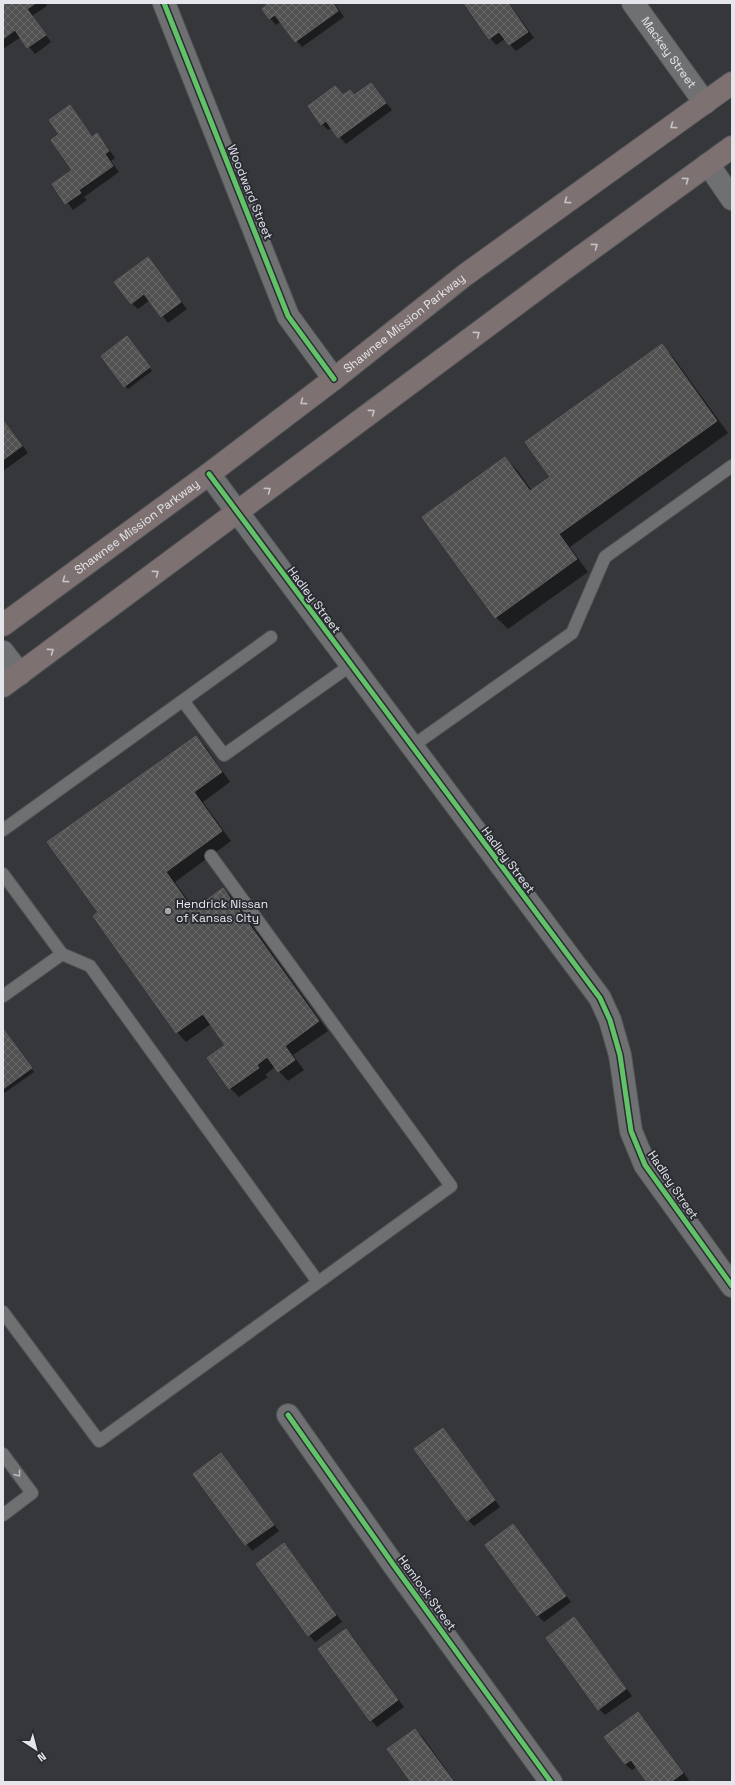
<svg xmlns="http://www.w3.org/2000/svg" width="735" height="1785" viewBox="0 0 735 1785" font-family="'Space Grotesk',sans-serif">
<defs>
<pattern id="building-cross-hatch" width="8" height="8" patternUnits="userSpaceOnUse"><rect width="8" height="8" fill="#515152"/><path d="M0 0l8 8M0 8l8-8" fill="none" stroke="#6a6a6b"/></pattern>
</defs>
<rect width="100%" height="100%" fill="#36373b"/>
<!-- shadow -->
<g fill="#0007">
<path d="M3,3h42l2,3 -15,10 19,26 -16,12 -14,-17 -18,12z"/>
<path d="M268,3h37l2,3 4,-3h23l10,14 -42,30 -21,-26 -5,4 -6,-7z"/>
<path d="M466,3h43l25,35 -18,13 -11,-12 -9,6 -6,-7z"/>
<path d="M371,84l21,26 -46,34 -14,-16 -4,2 -6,-6 13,-37 8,9h12z"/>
<path d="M70,107l23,30 4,-2 6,6 12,17 -4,3 8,11 -35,25 3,3 -14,10 -20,-26 21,-14 -14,-36z"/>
<path d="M147,258l40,51 -19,14 -18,-23 -12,9 -7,-6z"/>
<path d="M130,341l22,30 -24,18 -3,-3z"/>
<path d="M661,345l12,12 55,76 -158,114 18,25 -80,57 -12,-12 9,-159 12,12 15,21 19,-14z"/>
<path d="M3,419l25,34 -25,18z"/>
<path d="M195,737l10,9 25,36 -27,20 28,39 -56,41 20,28 28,-21 10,9 95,133 -35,24 11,15 -16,11 -13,-14 -10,8 3,2 -29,20 -9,-9 -3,-43 -16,-21 -25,18 -9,-10 -78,-119z"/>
<path d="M3,1030l31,42 -31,22z"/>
<path d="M443,1430l6,6 51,71 -26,19 -6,-6z"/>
<path d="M221,1454l58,77 -27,20 -58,-77z"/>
<path d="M513,1526l58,76 -27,20 -6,-6 -51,-71z"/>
<path d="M284,1545l6,6 52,71 -27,20 -6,-7z"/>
<path d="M574,1619l58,77 -27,19 -6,-6z"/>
<path d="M346,1630l6,6 52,71 -27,20 -6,-7z"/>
<path d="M638,1713l6,6 45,61 -3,2h-37l-12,-16 -5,4 -7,-6z"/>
<path d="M415,1730l7,6 33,46h-43z"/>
</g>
<!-- building -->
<g fill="url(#building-cross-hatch)" stroke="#605e5f">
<path d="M3,3h33l-9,6 19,26 -19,13 -12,-18 -12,9z"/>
<path d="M266,3h38l2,2 3,-2h24l5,8 -43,31 -20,-27 -6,4 -7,-10 5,-4z"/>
<path d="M464,3h44l20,29 -19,13 -10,-13 -10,7z"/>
<path d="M371,83l15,20 -48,35 -12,-17 -5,4 -13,-19 27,-20 8,9 7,-5 4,5z"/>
<path d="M70,105l22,32 5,-4 12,18 -4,3 8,12 -34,24 2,3 -16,11 -13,-20 20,-14 -21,-30 8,-6 -10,-14z"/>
<path d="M148,257l33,45 -20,15 -17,-23 -13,10 -17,-22z"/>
<path d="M127,336l23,31 -26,20 -23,-31z"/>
<path d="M662,344l55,77 -158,113 18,25 -82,59 -73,-101 83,-60 25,34 20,-14 -25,-35z"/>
<path d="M3,420l19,26 -19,14z"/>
<path d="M196,736l26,36 -28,20 28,39 -56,41 27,38 30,-22 96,133 -34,25 10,14 -17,12 -11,-15 -10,8 2,3 -30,21 -22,-31 18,-13 -22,-31 -27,19 -83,-117 5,-4 -51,-70z"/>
<path d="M3,1029l29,39 -29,21z"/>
<path d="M443,1428l52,72 -28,21 -53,-72z"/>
<path d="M221,1453l53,72 -29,20 -52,-71z"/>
<path d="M513,1524l53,72 -29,20 -52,-71z"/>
<path d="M284,1543l52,72 -28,21 -52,-72z"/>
<path d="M574,1617l52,72 -28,21 -52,-72z"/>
<path d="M346,1629l52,71 -28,21 -52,-72z"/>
<path d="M638,1712l45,61 -12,9h-24l-16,-22 -6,4 -21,-27z"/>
<path d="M415,1729l39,53h-43l-24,-33z"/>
</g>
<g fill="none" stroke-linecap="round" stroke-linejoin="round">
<!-- lane casing -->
<g stroke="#525357" stroke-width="14">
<g id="lane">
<path d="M183,701l41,54 127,-90"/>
<path d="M411,747l161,-114 33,-76 127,-91"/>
<path d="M3,830l268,-193"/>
<path d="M3,874l59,80 28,12 228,316"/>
<path d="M3,996l59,-42"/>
<path d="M3,1312l96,129 352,-255 -240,-330"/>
<path d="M3,1454l29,39 -29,22"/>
</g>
</g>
<!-- street casing -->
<g stroke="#525357" stroke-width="24">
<g id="street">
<path d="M164,3l124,313 46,63"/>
<path id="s1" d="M633,3l72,100"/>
<path d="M708,164l24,35"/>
<path d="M209,474l391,524 10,22 10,35 11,76 14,34 87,121"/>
<path d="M3,652l17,22"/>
<path d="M288,1415l107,152 156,215"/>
</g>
</g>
<!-- highway casing -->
<g stroke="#525357" stroke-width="24">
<g id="highway">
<path id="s2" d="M3,625l206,-151 125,-95 131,-104 267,-192"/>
<path d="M3,686l561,-417 168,-122"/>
</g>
</g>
<!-- lane -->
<use href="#lane" stroke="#6f7072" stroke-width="12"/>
<!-- street -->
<use href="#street" stroke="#6f7072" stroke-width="22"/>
<!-- highway -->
<use href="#highway" stroke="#7e7171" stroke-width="22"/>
<!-- cycleway casing -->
<g stroke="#2a2c33" stroke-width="8">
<g id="cycleway">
<path d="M164,3l124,313 46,63"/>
<path d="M209,474l391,524 10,22 10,35 11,76 14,34 87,121"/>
<path d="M288,1415l107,152 156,215"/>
</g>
</g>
<!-- cycleway -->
<use href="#cycleway" stroke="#61c268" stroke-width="5"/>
</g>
<!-- one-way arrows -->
<defs><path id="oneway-chevron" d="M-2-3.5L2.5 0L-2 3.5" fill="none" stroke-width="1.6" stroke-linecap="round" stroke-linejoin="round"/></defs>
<g stroke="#c6c3c6">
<use href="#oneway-chevron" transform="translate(673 126) rotate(144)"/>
<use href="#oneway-chevron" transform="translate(686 180) rotate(-36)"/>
<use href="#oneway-chevron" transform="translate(567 201) rotate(144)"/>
<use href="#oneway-chevron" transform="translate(595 246) rotate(-36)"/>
<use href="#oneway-chevron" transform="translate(477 334) rotate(-37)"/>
<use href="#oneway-chevron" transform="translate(303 402) rotate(143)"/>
<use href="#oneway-chevron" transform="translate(372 412) rotate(-37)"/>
<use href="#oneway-chevron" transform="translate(268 490) rotate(-37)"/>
<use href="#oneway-chevron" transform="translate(156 573) rotate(-36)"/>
<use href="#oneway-chevron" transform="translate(65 580) rotate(144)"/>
<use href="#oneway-chevron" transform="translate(51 651) rotate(-36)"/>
</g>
<use stroke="#bcbdc1" href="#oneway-chevron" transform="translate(18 1474) rotate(53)"/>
<!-- markers -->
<circle fill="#a8a9ad" stroke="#2a2c33" stroke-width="1.5" cx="168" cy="911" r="4"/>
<g text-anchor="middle" stroke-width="4" stroke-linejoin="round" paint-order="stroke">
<!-- street labels -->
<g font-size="12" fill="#e5e6eb" stroke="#2a2c33">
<text dy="4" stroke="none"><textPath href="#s1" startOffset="61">Mackey Street</textPath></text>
<text transform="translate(250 192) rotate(68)" y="4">Woodward Street</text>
<text dy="4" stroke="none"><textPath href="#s2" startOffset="502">Shawnee Mission Parkway</textPath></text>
<text dy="4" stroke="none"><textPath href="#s2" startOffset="166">Shawnee Mission Parkway</textPath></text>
<text transform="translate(314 600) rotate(53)" y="4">Hadley Street</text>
<text transform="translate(508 860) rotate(53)" y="4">Hadley Street</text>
<text transform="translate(673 1185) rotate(56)" y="4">Hadley Street</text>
<text transform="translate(427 1593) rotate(54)" y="4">Hemlock Street</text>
</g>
<!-- poi labels -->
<g font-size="12" fill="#e5e6eb" stroke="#2a2c33" text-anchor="start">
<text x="176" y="908">Hendrick Nissan<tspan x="176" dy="14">of Kansas City</tspan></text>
</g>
</g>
<!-- border -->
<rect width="735" height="1785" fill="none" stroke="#e5e6eb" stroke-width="8"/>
<!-- north arrow -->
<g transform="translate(36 1749) rotate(144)" stroke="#2a2c33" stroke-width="3" paint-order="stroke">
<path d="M0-3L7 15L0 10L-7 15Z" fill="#e5e6eb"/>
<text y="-6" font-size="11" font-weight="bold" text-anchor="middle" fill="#e5e6eb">N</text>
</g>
</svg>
